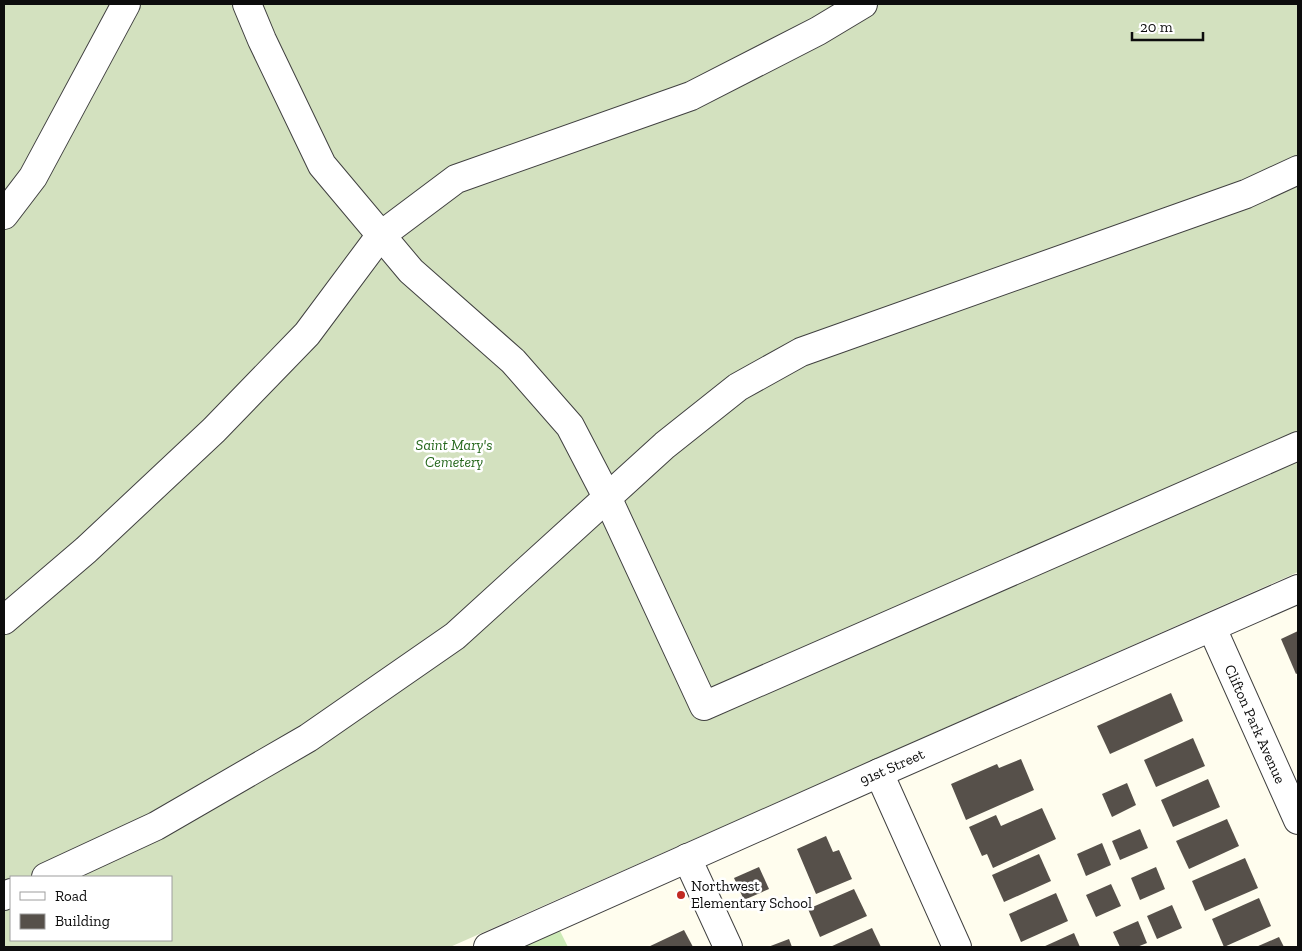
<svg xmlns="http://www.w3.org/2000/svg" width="1302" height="951" viewBox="0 0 1302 951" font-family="'Zilla Slab',serif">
<rect width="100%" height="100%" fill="#fffdee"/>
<!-- green -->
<path fill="#cdeab7" d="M559,929l9,18h-50z"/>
<!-- cemetery -->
<path fill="#d3e1bf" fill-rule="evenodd" d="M4,4h1294v568l-848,375h-446zM11,877h160v63h-160z"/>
<!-- building -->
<g fill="#56504a">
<path d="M1298,631v42l-2,1 -15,-35z"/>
<path d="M1171,693l12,28 -73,33 -13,-28z"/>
<path d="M1193,738l12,28 -49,21 -12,-27z"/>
<path d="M1021,759l13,31 -68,30 -15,-36 46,-20 2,4z"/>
<path d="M1208,779l12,28 -47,20 -12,-27z"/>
<path d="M1127,783l9,22 -24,12 -10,-23z"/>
<path d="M1042,808l14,31 -63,29 -6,-14 -5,2 -13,-29 27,-12 5,11z"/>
<path d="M1227,819l12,27 -50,23 -13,-28z"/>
<path d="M1140,829l8,19 -28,12 -8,-19z"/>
<path d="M826,836l7,16 6,-2 13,29 -36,15 -19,-45z"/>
<path d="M1102,843l9,22 -25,11 -9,-22z"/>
<path d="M1039,854l12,27 -47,21 -12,-27z"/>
<path d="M1245,858l13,30 -53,23 -13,-30z"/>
<path d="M759,867l10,22 -25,11 -10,-22z"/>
<path d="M1156,867l9,22 -25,11 -9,-22z"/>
<path d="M1111,884l10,22 -25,11 -10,-22z"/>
<path d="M854,889l13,27 -47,21 -12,-28z"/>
<path d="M1056,893l12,28 -47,21 -12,-28z"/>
<path d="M1259,898l12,28 -47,21 -12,-28z"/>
<path d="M1172,905l10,23 -25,11 -10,-23z"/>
<path d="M1138,921l9,22 -10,4h-17l-7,-15z"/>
<path d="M872,928l9,19h-51z"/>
<path d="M684,930l9,17h-45z"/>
<path d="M1074,933l6,14h-37z"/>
<path d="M1279,937l5,10h-28z"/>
<path d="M789,939l3,8h-24z"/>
</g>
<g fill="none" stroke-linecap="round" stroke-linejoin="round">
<!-- minor casing -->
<g stroke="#404040" stroke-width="30">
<g id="minor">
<path d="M247,4l15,36 60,125 89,106 102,90 57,65 37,71 97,209 594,-260"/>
<path d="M4,215l29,-38 93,-173"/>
<path d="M4,620l82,-70 128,-120 93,-96 73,-98 76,-57 235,-83 127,-65 45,-27"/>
<path d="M1212,628l86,192"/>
<path d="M879,773l78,174"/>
<path d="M687,858l41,89"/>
<path d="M46,877l110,-51 152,-88 147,-102 210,-191 73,-58 63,-35 445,-158 52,-24"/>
<path d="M4,896l7,-3"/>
<path d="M488,947l391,-174 419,-184"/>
</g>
</g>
<!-- minor -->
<use href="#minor" stroke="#fff" stroke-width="28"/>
</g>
<!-- markers -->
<circle fill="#c12922" stroke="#fff" stroke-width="2" cx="681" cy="895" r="5"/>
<g text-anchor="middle" stroke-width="5" stroke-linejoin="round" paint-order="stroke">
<!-- park labels -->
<g font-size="15" font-style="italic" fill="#25671c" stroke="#fff">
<text x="454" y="450">Saint Mary's<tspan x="454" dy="17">Cemetery</tspan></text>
</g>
<!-- street labels -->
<g font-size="15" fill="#0d0d0d" stroke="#fff">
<text transform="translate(1255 724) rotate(66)" y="5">Clifton Park Avenue</text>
<text transform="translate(892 767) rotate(-24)" y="5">91st Street</text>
</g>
<!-- poi labels -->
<g font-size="15" fill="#0d0d0d" stroke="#fff" text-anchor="start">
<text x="691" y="891">Northwest<tspan x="691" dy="17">Elementary School</tspan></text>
</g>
</g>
<!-- border -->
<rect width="1302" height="951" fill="none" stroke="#0d0d0d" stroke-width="10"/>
<!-- legend -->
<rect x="10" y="876" width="162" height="65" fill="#ffffff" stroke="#9e9e9e"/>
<rect x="20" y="892" width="25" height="8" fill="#ffffff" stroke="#9e9e9e"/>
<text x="55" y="901" font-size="15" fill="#0d0d0d">Road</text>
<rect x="20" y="914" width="25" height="15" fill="#56504a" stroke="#9e9e9e"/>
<text x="55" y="926" font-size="15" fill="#0d0d0d">Building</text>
<!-- scale -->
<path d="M1132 32v8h71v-8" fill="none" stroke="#0d0d0d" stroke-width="2.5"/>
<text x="1140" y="32" font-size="15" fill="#0d0d0d" stroke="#ffffff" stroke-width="4" paint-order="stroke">20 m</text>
</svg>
